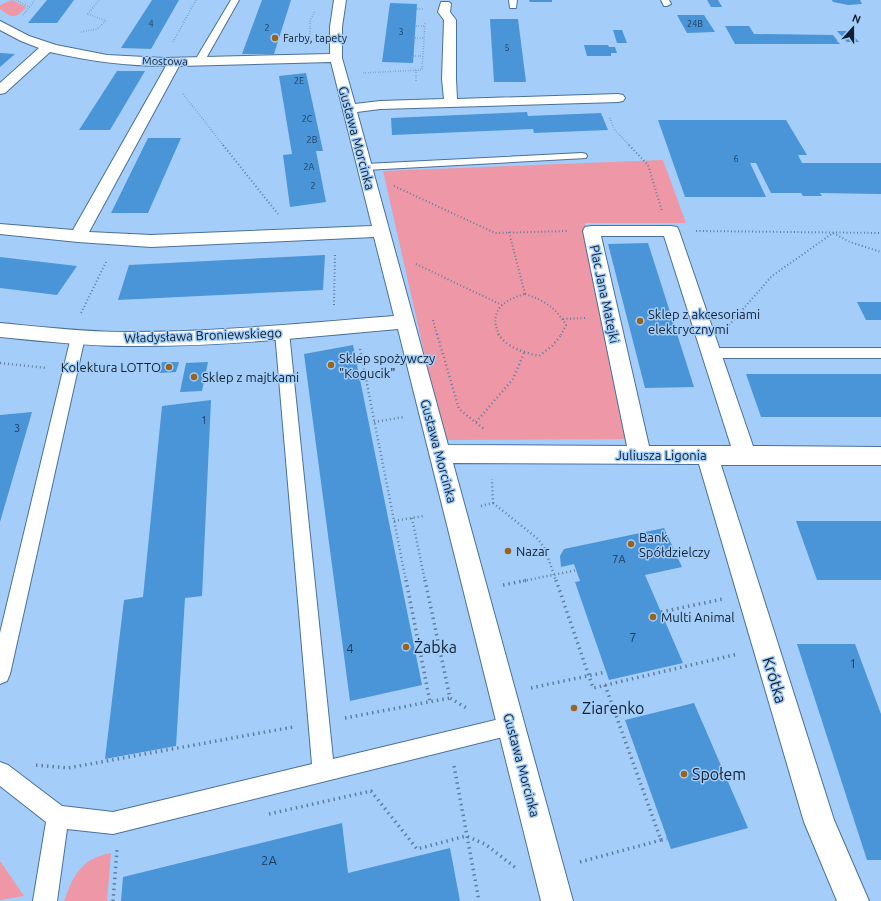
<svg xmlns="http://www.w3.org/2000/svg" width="881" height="901" viewBox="0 0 881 901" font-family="Ubuntu,sans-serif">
<rect width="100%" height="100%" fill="#a4cef9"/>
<!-- green -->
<g fill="#ee98a7">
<path d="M12,0l14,7c-11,13 -14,11 -26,2v-4z"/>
<path d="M663,160l23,63h-101l41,216 -182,1 -61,-269z"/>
<path d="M111,853l-4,48h-43c9,-26 18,-43 47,-48z"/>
<path d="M0,861l24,35 -24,4z"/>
</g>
<!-- building -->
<g fill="#4a94d8">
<path d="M47,0h27l-17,23h-29z"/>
<path d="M152,0h27l-28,49 -30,-1z"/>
<path d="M262,0h29l-17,54h-32z"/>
<path d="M529,0h23v2h-22z"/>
<path d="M707,0h11l4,7h-11z"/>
<path d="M832,0h28l2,4 -14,1 -15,-3z"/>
<path d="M390,3l27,1 -4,59 -31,-1z"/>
<path d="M677,15h27l11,17 -28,1z"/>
<path d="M490,19h28l8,63h-32z"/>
<path d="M725,26h24l5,8 79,1 7,9h-105z"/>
<path d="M613,30h9l5,13h-10z"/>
<path d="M837,31h15l3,3h-3l7,8h-12z"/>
<path d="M584,45h24l1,2h6l2,6h-6v3h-24z"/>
<path d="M0,53l15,1 -15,13z"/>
<path d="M117,71h28l-35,59h-31z"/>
<path d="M306,73l17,78h-7l10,51 -36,5 -7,-52 9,-1 -13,-78z"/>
<path d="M527,112l1,4 73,-3 7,17 -74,3 -1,-4 -141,6 -1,-17z"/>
<path d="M658,120h128l21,35h-9l4,8h79v31l-61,-1 2,3h-19l-2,-3h-30l-15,-30h-6l16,34h-81z"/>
<path d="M148,138h33l-33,75h-37z"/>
<path d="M648,243l46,144 -49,1 -37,-144z"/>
<path d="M325,255l-2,35 -205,10 11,-35z"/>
<path d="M0,257l77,9 -20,29 -57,-7z"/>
<path d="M857,302h24v18h-15z"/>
<path d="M353,345l69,340 -72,16 -46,-347z"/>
<path d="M162,362h17l-3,10 -17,1z"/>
<path d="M208,362l-6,29 -22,1 6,-29z"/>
<path d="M746,374h135v43h-120z"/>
<path d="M211,400l-9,196 -17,2 -9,148 -71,13 19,-159 19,-3 19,-191z"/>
<path d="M32,412l-32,110v-107z"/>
<path d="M796,521h85v59h-64z"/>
<path d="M664,528l18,39 -37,8 38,88 -74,17 -34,-98 5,-1 -6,-17 -13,3 -1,-11 4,-7z"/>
<path d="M797,644h58l26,70v146h-14z"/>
<path d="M694,703l54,125 -77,21 -46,-129z"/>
<path d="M342,823l6,50 102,-25 10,53h-339l2,-24z"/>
</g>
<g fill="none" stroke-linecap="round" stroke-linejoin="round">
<!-- lane casing -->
<g stroke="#4a7197" stroke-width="2">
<g id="lane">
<path d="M231,0h8l-35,62 -5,3 -3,-1 -2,-2z"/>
<path d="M509,0h8l-1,8h-6z"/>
<path d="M661,0h8l2,4 -4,2h-3z"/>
<path d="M582,153l4,1 1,2 -1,2 -221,12 -6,-3 6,-3z"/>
<path d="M282,327l5,1 2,4 44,427 179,-43 7,3 3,7 -3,7 -406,101 -46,-5 -10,72h-24l13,-79 -46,-36v-24l8,3 54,41 51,6 199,-48 -37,-432 2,-4z"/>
<path d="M78,332l5,1 2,4 -75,337 -3,7 -7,3v-51l71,-296 2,-4z"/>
<path d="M711,348h170v10h-170l-5,-1 -2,-4 2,-4z"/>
</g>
</g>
<!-- street casing -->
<g stroke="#4a7197" stroke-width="2">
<path id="street" d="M334,0h12l-4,27v31l13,46 25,-3 64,-2 -2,-20 2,-59 -6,-8 3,-10h8l2,2 -1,8 6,8v59l1,20 161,-5 5,1 2,3 -2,3 -5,1 -238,7 -23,3 91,333 179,1 -44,-215 2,-4 6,-1h80l6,1 2,4 74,215 128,1v18h-160l113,355 35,81h-32l-33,-79 -105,-358 -246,-1 120,438h-32l-143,-572c-90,8 -180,18 -271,17 -42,0 -85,-5 -127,-9v-14c42,4 85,9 127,9 89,0 179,-9 267,-16l-20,-79 -223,10 -73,-5 -78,-8v-10l73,6 93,-164c-39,0 -77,-5 -116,-14l-45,41 -5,1v-11l39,-35 -18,-7 -21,-11v-9l29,15 27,9 51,10 57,3 166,-4v-27zM331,62l41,164 -221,9 -62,-3 90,-166zM601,236h63l67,210h-82z"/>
</g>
<!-- path-far3 -->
<g stroke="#607e9d" stroke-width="1.5" stroke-dasharray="0.5 2" stroke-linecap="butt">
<path d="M16,0l13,7"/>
<path d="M417,9h6"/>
<path d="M23,15l12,-15"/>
<path d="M416,26h9"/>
<path d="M81,32l16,-3 9,-8 -18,-7 11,-14"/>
<path d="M415,38h9"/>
<path d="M310,39v-18l5,-10"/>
<path d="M173,42l23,-42"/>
<path d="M413,56h10"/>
<path d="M416,70v11"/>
<path d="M363,73l59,-3 3,-47"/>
<path d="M183,94l41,52"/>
<path d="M610,118l4,11 16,17"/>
</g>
<!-- path-far2 -->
<g stroke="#607e9d" stroke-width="2" stroke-dasharray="1 2.5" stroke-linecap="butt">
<path d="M223,145l55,69"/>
<path d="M629,145l19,20 14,46"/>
<path d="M394,186l101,47 74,-2"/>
<path d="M696,231l185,2"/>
<path d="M509,232l16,62"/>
<path d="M416,264l86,41"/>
<path d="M525,294c19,6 31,14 41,31l-5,10"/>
<path d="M334,305l1,-51"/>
<path d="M81,313l26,-53"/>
<path d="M563,319l23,-1"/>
<path d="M433,320l4,15"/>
<path d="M729,325l43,-49 61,-43 17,9 31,10"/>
<path d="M499,335c-11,-25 5,-35 26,-41"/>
</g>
<!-- path-far1 -->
<g stroke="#607e9d" stroke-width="2.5" stroke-dasharray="1 3" stroke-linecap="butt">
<path d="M437,334l22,75 25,20"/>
<path d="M498,334c10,14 25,18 41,22l13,-10 10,-12"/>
<path d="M360,349l46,232"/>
<path d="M0,363l47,5"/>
<path d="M374,422l30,-5"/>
<path d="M476,422l37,-43 11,-26"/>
<path d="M493,503l45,36 7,10 11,32"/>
<path d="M481,506l12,-3 -1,-24"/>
<path d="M412,518l13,63"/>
<path d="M394,521l29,-5"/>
<path d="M523,581l54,-11"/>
</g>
<!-- path -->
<g stroke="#607e9d" stroke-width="3.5" stroke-dasharray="1.5 4" stroke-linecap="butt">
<path d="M406,580l24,122"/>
<path d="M425,580l25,118 18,11"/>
<path d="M556,580l37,108 145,-34"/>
<path d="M503,585l25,-5"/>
<path d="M661,612l62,-13"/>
<path d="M605,685l56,155 6,-1"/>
<path d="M531,688l75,-16"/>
<path d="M345,718l105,-20"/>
<path d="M36,765l32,3 225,-41"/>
<path d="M454,766l25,135"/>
<path d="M269,814l102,-23 46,58 49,-13 19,8 31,24"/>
<path d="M580,862l81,-22"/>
<path d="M113,901l4,-51"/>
</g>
<!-- lane -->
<use href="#lane" fill="#fff" fill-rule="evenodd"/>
<!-- street -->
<use href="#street" fill="#fff" fill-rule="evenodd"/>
</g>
<!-- markers -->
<g fill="#99631b" stroke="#a4cef9" stroke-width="1.5">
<circle cx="275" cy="38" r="4"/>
<circle cx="640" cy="321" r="4"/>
<circle cx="331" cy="365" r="4"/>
<circle cx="169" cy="367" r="4"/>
<circle cx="194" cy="377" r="4"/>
<circle cx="631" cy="544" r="4"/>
<circle cx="508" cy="551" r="4"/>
<circle cx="653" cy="617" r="4"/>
<circle cx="406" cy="647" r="4"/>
<circle cx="574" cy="708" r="4"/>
<circle cx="684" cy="774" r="4"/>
</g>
<g text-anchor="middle" stroke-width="3" stroke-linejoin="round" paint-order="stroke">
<!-- far-number labels -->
<g font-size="9" fill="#1e3d5a">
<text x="151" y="27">4</text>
<text x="695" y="27">24B</text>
<text x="267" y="31">2</text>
<text x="401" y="35">3</text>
<text x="507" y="51">5</text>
<text x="299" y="84">2E</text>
<text x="307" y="122">2C</text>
<text x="312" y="143">2B</text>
<text x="736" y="162">6</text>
<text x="309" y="170">2A</text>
<text x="313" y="189">2</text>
</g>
<!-- far-poi labels -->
<g font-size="11" fill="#102030" stroke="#a4cef9" text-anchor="start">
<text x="283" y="42">Farby, tapety</text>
</g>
<!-- far-street labels -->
<g font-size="11" fill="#102030" stroke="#a4cef9">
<text transform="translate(165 61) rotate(1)" y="4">Mostowa</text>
</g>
<!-- number labels -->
<g font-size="11" fill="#1e3d5a">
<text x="204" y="424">1</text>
<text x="17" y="432">3</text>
<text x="619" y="563">7A</text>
</g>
<!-- street labels -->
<g font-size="13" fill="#102030" stroke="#a4cef9">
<text transform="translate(357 138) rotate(75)" y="5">Gustawa Morcinka</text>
<text transform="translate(605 294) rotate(78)" y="5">Plac Jana Matejki</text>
<text transform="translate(203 335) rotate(-2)" y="5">Władysława Broniewskiego</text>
<text transform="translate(439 451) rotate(75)" y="5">Gustawa Morcinka</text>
<text x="661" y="460">Juliusza Ligonia</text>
<text transform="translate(522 765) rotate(75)" y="5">Gustawa Morcinka</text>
</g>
<!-- poi labels -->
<g font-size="13" fill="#102030" stroke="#a4cef9" text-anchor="start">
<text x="648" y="319">Sklep z akcesoriami<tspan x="648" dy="15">elektrycznymi</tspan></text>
<text x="339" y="363">Sklep spożywczy<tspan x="339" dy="15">"Kogucik"</tspan></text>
<text x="161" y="372" text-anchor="end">Kolektura LOTTO</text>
<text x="202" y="382">Sklep z majtkami</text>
<text x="639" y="542">Bank<tspan x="639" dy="15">Spółdzielczy</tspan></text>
<text x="516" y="556">Nazar</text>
<text x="661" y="622">Multi Animal</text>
</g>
<!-- near-number labels -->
<g font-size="13" fill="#1e3d5a">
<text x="633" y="642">7</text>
<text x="350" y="653">4</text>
<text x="853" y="668">1</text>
<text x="269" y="865">2A</text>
</g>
<!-- near-poi labels -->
<g font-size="16" fill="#102030" stroke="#a4cef9" text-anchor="start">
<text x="414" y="653">Żabka</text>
<text x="582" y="714">Ziarenko</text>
<text x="692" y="780">Społem</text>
</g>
<!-- near-street labels -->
<g font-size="16" fill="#102030" stroke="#a4cef9">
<text transform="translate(775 680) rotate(73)" y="6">Krótka</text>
</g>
</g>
<!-- north arrow -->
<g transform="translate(853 28) rotate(21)" stroke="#a4cef9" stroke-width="3" paint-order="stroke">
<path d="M0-3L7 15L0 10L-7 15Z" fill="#102030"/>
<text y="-6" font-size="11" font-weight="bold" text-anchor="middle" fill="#102030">N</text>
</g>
</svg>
